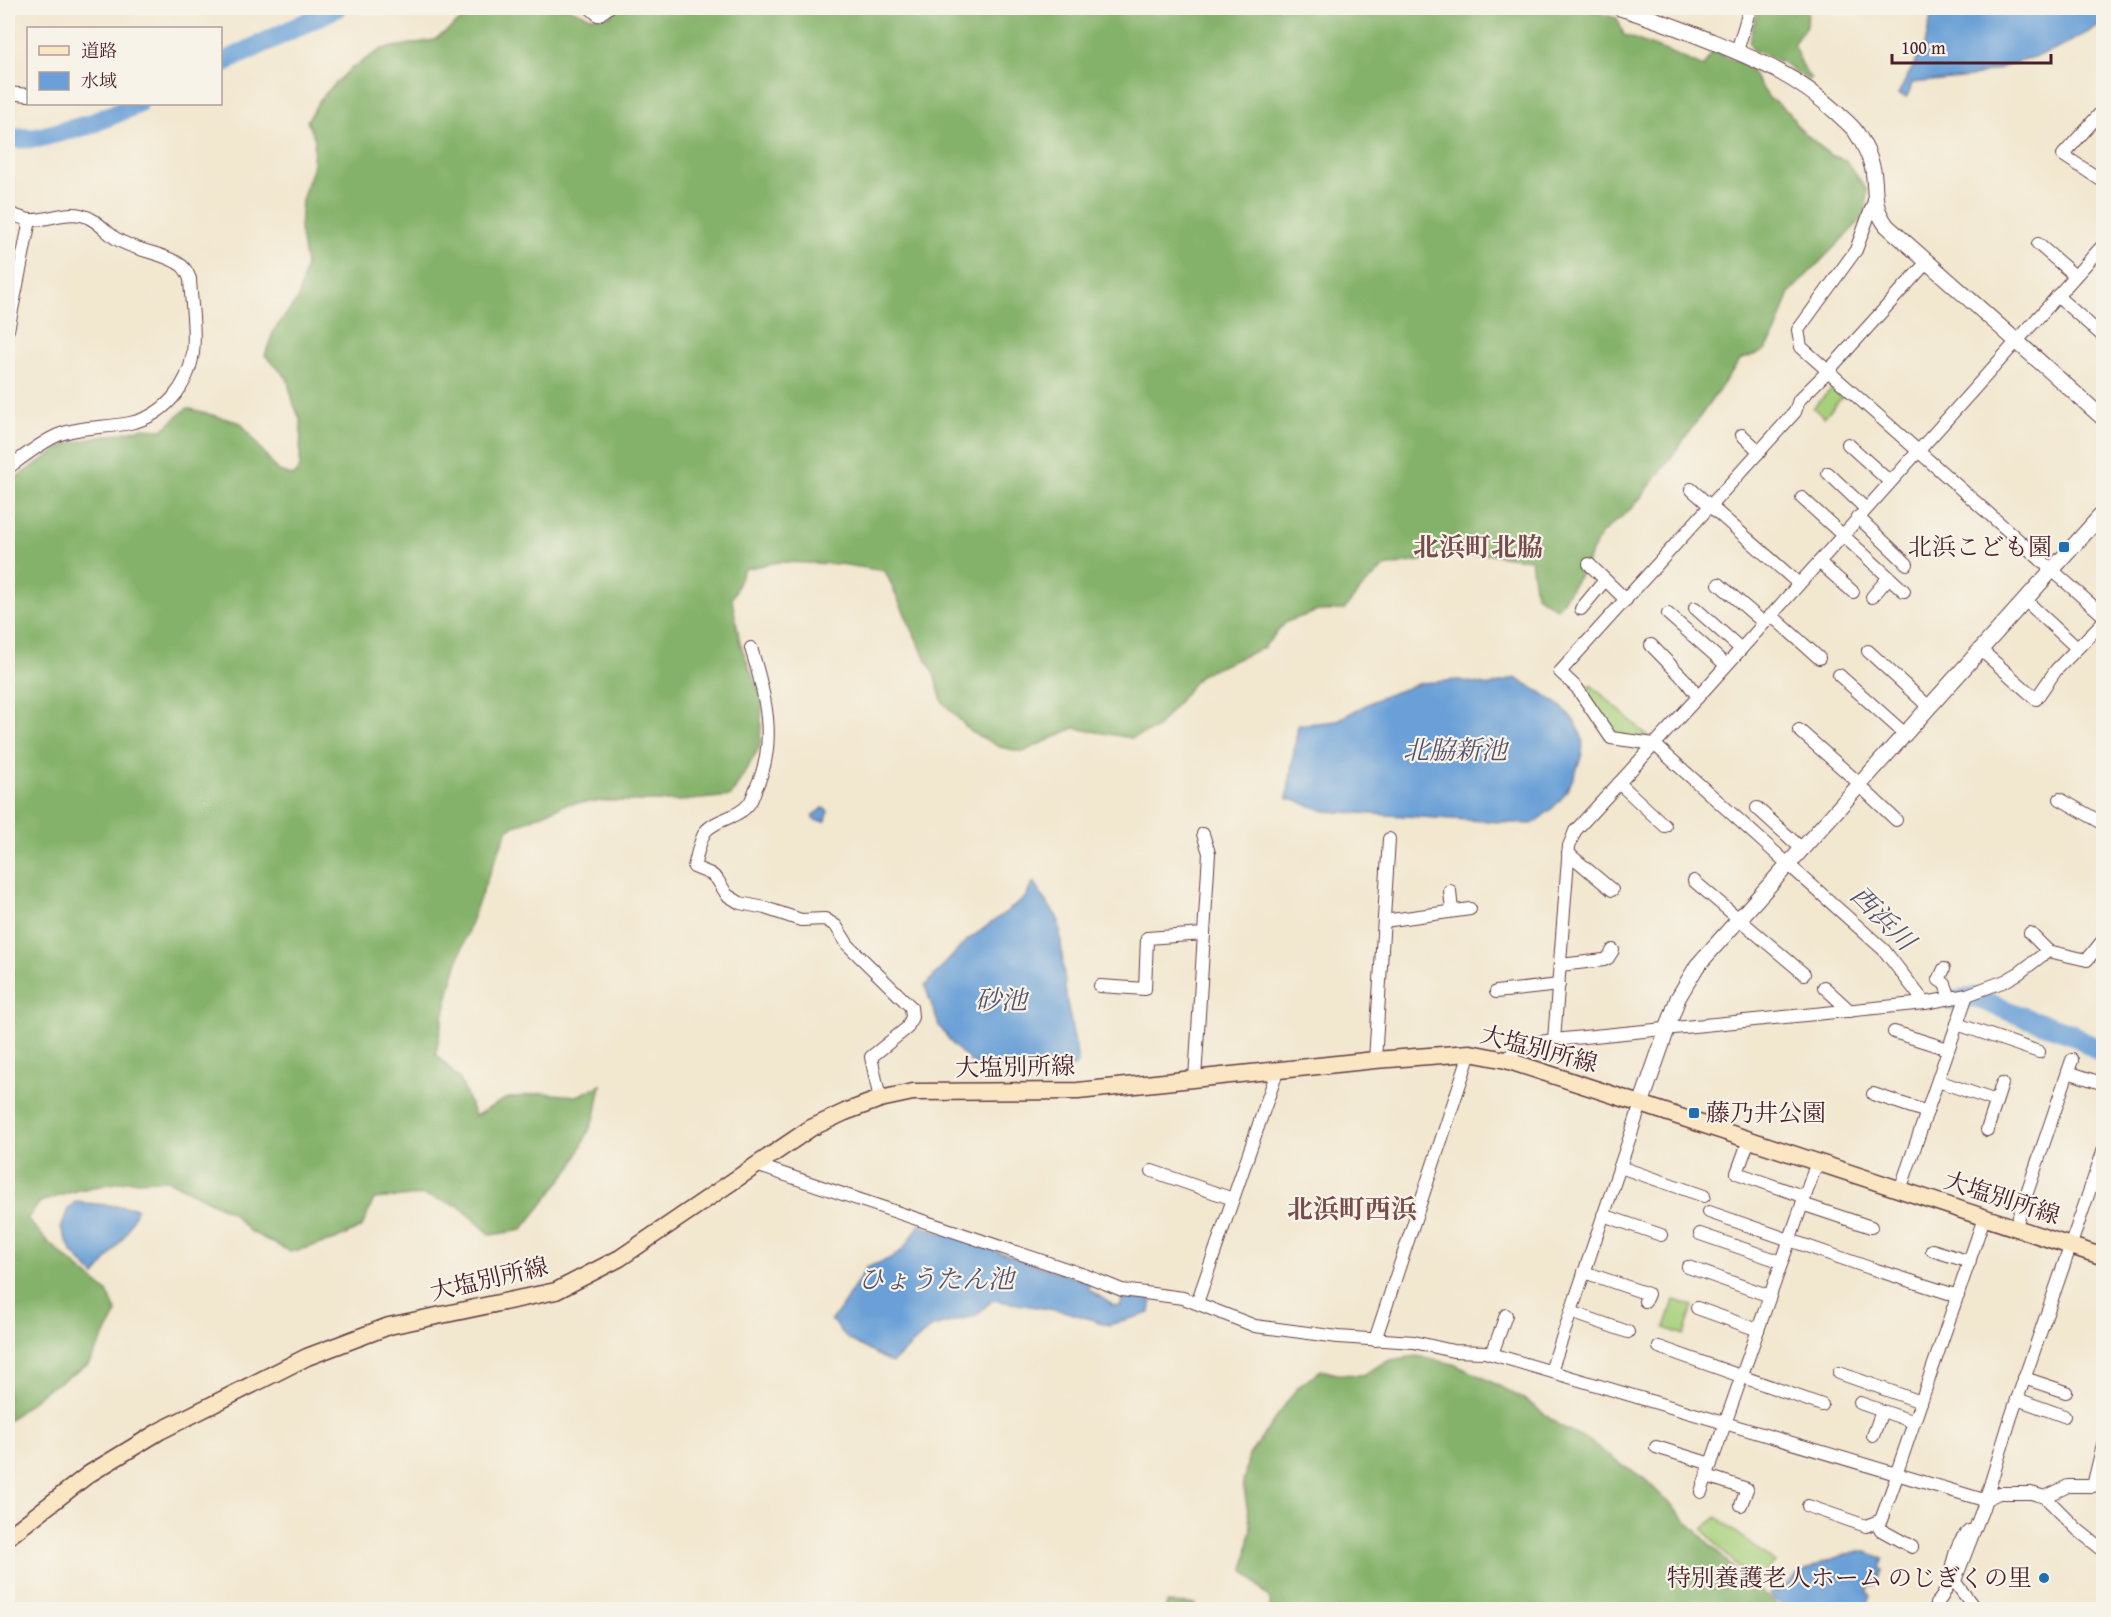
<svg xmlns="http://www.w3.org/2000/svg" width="2111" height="1617" viewBox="0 0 2111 1617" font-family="'Gentium Book Plus','Noto Serif JP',serif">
<rect width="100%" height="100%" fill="#f7f3e8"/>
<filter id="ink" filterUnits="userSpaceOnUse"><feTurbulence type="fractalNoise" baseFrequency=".0167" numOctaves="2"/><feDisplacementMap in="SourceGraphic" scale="12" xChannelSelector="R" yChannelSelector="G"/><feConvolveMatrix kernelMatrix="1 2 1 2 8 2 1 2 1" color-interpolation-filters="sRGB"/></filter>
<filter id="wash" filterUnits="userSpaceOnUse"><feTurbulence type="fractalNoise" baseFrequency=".008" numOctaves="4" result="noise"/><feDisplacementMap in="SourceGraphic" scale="24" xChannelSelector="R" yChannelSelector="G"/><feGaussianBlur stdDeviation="1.35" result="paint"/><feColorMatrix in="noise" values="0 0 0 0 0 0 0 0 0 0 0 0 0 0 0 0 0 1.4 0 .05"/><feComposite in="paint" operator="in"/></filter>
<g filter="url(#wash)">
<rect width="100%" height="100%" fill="#f2e7cf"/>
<!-- green -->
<g fill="#a7d07b" stroke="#787853" stroke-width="1.5">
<path d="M1837,383l10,9 -23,25 -11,-9z"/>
<path d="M1591,685l59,53 -36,-2 -29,-44z"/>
<path d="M1674,1300l19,6 -9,29 -19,-7z"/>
<path d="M1717,1517l58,46 -21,18 -33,-31 -18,-21z"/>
</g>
<!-- forest -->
<g fill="#85b26b" stroke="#68684b" stroke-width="1.5">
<path d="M473,8h95l23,9 19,-1 7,-8h964l36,10 7,17 50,19 29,13 10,-16 35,16 21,31 21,15 7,13 33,29 15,5 22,30 -2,26 -75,76 -14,40 -11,19 -25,9 -75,106 -31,40 -33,28 -19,38 -25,37 -21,-14 -5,-35 -43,-6 -42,2 -62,11 -21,20 -19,23 -26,1 -32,11 -23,26 -63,27 -44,54 -24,9 -58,-10 -51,24 -23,-5 -29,-15 -29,-31 -8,-27 -13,-25 -36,-78 -45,-7 -62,-2 -34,7 -12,30 8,44 22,57 -2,46 -29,50 -51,5h-79l-35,3 -58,25c-31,72 -60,148 -72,225l24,26 15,36 30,-17 37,-6 35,3 24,-11 -6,32 -22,48 -51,65 -31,5 -32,-29 -35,-11 -50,4 -12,28 -27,13 -44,12 -42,-21 -18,-19 -63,-32 -42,1 -47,9 -39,12 -13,17 21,23 59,50 10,21 -29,52 -41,24 -39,32v-936l7,-7 52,-34 78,-16 17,2 25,-22 54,15 36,47 16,6 7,-9 1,-46 -7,-16 -7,-27 -22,-23 9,-25 24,-31 8,-34 -6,-36 2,-29 10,-30 3,-31 -8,-18 14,-23 29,-29 32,-20 52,-9 26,-19z"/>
<path d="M1758,8h50l-1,17 -14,19 13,29 5,5 -2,3 -27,-19 -29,-12 -4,-7z"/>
<path d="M1417,1356l36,8 27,12 47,25 33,25 29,15 28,21 28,17 96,97 41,33h-512v-10l-26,-29 7,-41 -8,-46 6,-28 48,-67 24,-18 16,4 25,1 28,-15z"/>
<path d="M1167,1603l28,1 3,5h-33z"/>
</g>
<!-- water -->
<g fill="#6aa0d7" stroke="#5a6081" stroke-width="1.5">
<path d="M1933,8l26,2 3,-2h141v16l-50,27 -82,26 -59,6 -3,10 -3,4 -8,-3 27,-50z"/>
<path d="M1515,678c26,14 74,38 67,75 -1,6 -4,12 -6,18 -11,28 -20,36 -44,53l-206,-13 -39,-13 11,-73 38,-4 43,-23 42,-15 38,-3 31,6z"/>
<path d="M823,808l5,3 -2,10h-8l-5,-2v-4z"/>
<path d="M1034,882c5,16 19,24 25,40l7,74 12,65 -4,6 -98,-1 -22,-20 -15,-20 -14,-40 40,-44 59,-43z"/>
<path d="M75,1202l62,6 -11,26 -31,42 -23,-24 -11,-24 7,-19z"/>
<path d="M919,1225l171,58 -2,6 26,17h7l1,-11 30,4 -2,14 -41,12 -42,-13 -74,-12 -17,15 -46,13 -38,35 -44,-24 -17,-19 8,-9 28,-44c29,-9 37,-14 52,-42z"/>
<path d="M1855,1552h11l18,6 -4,10 3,2 -8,16 -6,-1 -2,7 4,4 -6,13c-28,1 -76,8 -96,-14l4,-5 4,2c21,-20 49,-33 78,-40z"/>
</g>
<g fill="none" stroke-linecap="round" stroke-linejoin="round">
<!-- river -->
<g stroke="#6aa0d7" stroke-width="20">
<path d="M220,64l116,-56"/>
<path d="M8,139l29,-1 51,-13 50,-21"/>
<path d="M1952,1001l22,-4 52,21 45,15 33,21"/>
</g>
</g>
</g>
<g filter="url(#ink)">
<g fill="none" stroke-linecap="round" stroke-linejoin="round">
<!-- minor casing -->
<g stroke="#633d44" stroke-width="14">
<g id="minor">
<path d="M590,8l8,7 10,-7"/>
<path d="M1737,51l13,-43"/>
<path d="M8,93l20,2"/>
<path d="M2104,109l-41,46 41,27"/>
<path d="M1874,201l-18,49 -58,80 3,17 303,269"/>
<path d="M8,213c6,2 15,6 22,7 17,1 33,-9 51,-5 14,3 23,15 34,23 19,13 42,13 61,24 8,4 11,9 14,17 1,24 6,50 3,74 -5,34 -29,63 -63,70 -23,5 -50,3 -72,12 -18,8 -35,22 -50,33"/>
<path d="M2038,244l37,32"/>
<path d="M2057,296l47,41"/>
<path d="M8,330l22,-110"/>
<path d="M1742,435l18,17"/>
<path d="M1848,444l42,38"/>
<path d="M1828,473l38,36"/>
<path d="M1691,489l108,95"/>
<path d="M1802,498l102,93"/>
<path d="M1858,517l49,47"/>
<path d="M1819,562l34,30"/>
<path d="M1589,564l37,36"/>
<path d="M1719,584l45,39"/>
<path d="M1872,597l17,-20"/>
<path d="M2025,600l52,48"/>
<path d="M1695,608l46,41"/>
<path d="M1581,609l24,-29"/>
<path d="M1668,614l58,51"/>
<path d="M1771,615l48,43"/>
<path d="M1651,645l35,36 12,16"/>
<path d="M751,648c14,45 27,95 5,140 -2,5 -4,13 -8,17 -10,13 -33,14 -43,27 -6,10 -8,24 -11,35l17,7 6,5 10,16 13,8 25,5 36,12 24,-1 11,7 12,19 63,62 1,10 -5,11 -36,29 9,42"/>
<path d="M1981,650l55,49 20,-29 48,-49"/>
<path d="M1868,651l61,56"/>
<path d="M1839,675l66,59"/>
<path d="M1799,730l61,54"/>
<path d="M1619,783l46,43"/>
<path d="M1859,785l37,35"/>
<path d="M2060,799l44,25"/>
<path d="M1757,808l45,41"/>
<path d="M1568,853l44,37"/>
<path d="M1694,881l110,93"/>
<path d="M1450,891l2,20"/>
<path d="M1384,921l86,-12"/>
<path d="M2030,933l18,18"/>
<path d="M1560,965l44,-5 4,-2 5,-8"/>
<path d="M1944,969l-5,11 6,4 5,14"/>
<path d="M1100,986l45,3 2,-51 57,-4"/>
<path d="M1824,987l26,24"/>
<path d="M1496,992l63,-7"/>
<path d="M1925,1003l-41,-53 -230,-206 -43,-6 -34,-50 -17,-16 235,-260 4,-12 30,-30 98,-108"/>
<path d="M1957,1024l82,28"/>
<path d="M1894,1032l54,17"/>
<path d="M1554,1040l15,-194 6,-15 123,-134 406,-453"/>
<path d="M1375,1060l14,-221"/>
<path d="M1506,1060l14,-15 34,-5 371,-37 42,-8 38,-14 14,-8 29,-22 39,9 17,-21"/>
<path d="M2068,1072l36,12"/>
<path d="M1195,1079l14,-226 -6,-19"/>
<path d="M1938,1081l58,20"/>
<path d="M1873,1094l54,18"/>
<path d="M1987,1130l15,-46"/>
<path d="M1749,1140l-12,33 68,24"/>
<path d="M756,1165l331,111 35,14 61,8 72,28 83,11 76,5 39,9 32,1 499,148 15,-7h32l14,4 33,33 26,21"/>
<path d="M1620,1167l84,29"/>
<path d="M1152,1171l81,28"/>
<path d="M1900,1190l67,-195"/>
<path d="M1802,1204l69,23"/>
<path d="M1709,1212l161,56 88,28"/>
<path d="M1603,1215l58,20"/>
<path d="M2015,1228l57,-168"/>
<path d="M1700,1234l82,28"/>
<path d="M1932,1250l38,12"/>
<path d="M1688,1267l82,29"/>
<path d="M1584,1272l64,22 -3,7"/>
<path d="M1197,1303l80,-231"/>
<path d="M1697,1308l61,22"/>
<path d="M1571,1312l57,20"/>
<path d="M1375,1340l95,-287"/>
<path d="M1659,1347l163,58"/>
<path d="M1492,1354l14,-39"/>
<path d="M1551,1371l90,-267"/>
<path d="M1839,1373l82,29"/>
<path d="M2024,1378l42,14"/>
<path d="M2017,1399l47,17"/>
<path d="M1860,1403l54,19"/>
<path d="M1873,1436l9,-25"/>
<path d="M1656,1447l55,17"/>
<path d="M1896,1475l88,-257"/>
<path d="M1707,1476l40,13 -6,16"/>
<path d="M1701,1492l116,-330"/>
<path d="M2045,1497l23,-11h25l11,-45"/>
<path d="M1808,1506l58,20 15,-6 16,-44"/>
<path d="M1877,1523l4,7 31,17"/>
<path d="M1936,1604c20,-18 11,-56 33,-73"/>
<path d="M1976,1610l-21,-28 1,-4 27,-70 28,-91 93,-268"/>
</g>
</g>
<!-- tertiary casing -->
<g stroke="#633d44" stroke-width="17">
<g id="tertiary">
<path d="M1620,8c31,9 61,21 91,33 49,20 86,35 126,72 6,6 14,12 19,19 8,12 14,24 17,38 4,23 -2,35 14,56l217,193"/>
<path d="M1641,1104l37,-106 19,-32 407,-454"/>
</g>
</g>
<!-- secondary casing -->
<g stroke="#633d44" stroke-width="19">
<path id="secondary" d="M8,1537l81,-63 71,-43 147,-74 82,-31 167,-35 64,-33 191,-130 34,-16 35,-13 33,-7 165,-1 297,-31 95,-7 36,7 135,44 463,153"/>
</g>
<!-- minor -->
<use href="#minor" stroke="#fff" stroke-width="12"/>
<!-- tertiary -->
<use href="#tertiary" stroke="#fff" stroke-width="15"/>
<!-- secondary -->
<use href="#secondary" stroke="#fbe6c4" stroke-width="16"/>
</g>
</g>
<!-- markers -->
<g fill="#1f6fb2" stroke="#f7f3e8" stroke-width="2">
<rect x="2058" y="541" width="12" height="12" rx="3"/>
<rect x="1688" y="1107" width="12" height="12" rx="3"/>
<circle cx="2044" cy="1578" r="6"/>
</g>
<g text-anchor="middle" stroke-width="4.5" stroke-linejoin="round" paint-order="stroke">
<!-- poi labels -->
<g font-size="24" fill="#4a1f2b" stroke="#f7f3e8" text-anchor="end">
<text x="2052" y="555">北浜こども園</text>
<text x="1706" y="1121" text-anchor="start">藤乃井公園</text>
<text x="2032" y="1586">特別養護老人ホーム のじぎくの里</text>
</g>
<!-- street labels -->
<g font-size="24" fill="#4a1f2b" stroke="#f7f3e8">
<text transform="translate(1539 1049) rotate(15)" y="8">大塩別所線</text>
<text transform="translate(1015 1067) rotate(-1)" y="8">大塩別所線</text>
<text transform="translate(2002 1198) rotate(18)" y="8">大塩別所線</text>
<text transform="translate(489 1279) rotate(-13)" y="8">大塩別所線</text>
</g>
<!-- neighbourhood labels -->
<g font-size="26" font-weight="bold" fill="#7a4b4c" stroke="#f7f3e8">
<text x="1478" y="556">北浜町北脇</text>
<text x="1352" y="1218">北浜町西浜</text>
</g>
<!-- water labels -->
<g font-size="26" font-style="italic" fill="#575370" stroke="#f7f3e8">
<text x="1455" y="759">北脇新池</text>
<text transform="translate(1883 918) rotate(45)" y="9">西浜川</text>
<text x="1001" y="1009">砂池</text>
<text x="936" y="1288">ひょうたん池</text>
</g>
</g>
<!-- margin -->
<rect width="2111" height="1617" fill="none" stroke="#f7f3e8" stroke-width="30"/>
<!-- legend -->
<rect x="27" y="27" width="195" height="78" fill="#f7f3e8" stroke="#b29e9c" stroke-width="1.5"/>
<rect x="39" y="46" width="30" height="9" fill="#fbe6c4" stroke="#b29e9c" stroke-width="1.5"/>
<text x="81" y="57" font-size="18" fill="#4a1f2b">道路</text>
<rect x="39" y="72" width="30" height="18" fill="#6aa0d7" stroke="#b29e9c" stroke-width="1.5"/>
<text x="81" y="87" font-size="18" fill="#4a1f2b">水域</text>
<!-- scale -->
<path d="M1892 54v9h159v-9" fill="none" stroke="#4a1f2b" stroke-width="3"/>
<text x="1901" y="54" font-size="18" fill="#4a1f2b" stroke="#f7f3e8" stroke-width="4.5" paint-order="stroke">100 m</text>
</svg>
